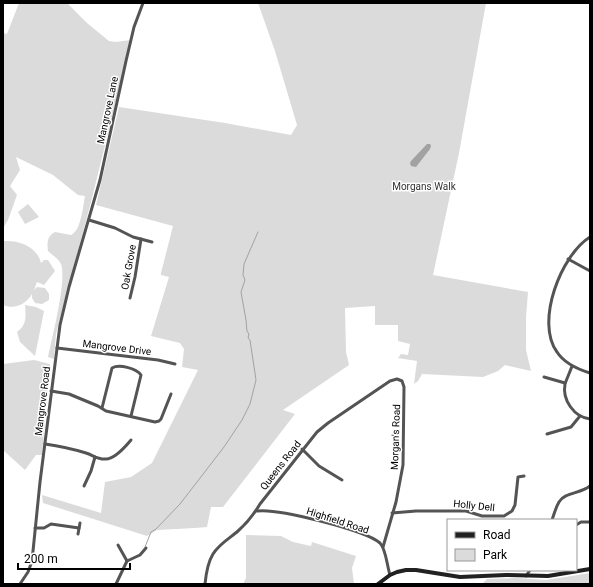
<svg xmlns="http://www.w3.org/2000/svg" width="593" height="587" viewBox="0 0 593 587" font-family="Roboto,sans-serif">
<rect width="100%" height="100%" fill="#fff"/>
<!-- green -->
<g fill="#dbdbdb">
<path d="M19,3h48l20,20 22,18 7,1 15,-2 -39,158 -36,136 -2,25 -6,-2c4,-19 19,-77 13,-93 -2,-5 -9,-9 -13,-13 -1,-8 -1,-15 7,-19l16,3c10,-4 12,-29 14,-39l-7,-1 -25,-20 -37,-18 4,13 -10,16 7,9 -9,25 -5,8v-195l4,1z"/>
<path d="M258,3h228l-27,150 -26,122 95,17 -2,25v33l5,21 -26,-6 -7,6 -15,6 -61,-3 -4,7 -4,3 3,-23 -19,-3 3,-4 7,1 2,-11 -12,-3v-16h-23v-19l-30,2 1,44 3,13 -66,45 12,4 -72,93h-12l-4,20 -12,1 -38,2 -10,6 -104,-33 -1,-8 59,18 4,-31 26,-5 21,-14 46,-93 -16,-3 2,-18 -4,-6 -29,-7 18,-59 -8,-2v-2l12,-47 -77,-21 23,-98 106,16 66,12 6,-10 -22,-74z"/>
<path d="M28,204l11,13 -14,7 -7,-12z"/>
<path d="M3,241c16,-1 34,5 38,22l3,-3h4l7,11 -11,14 -7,-3 -3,8 3,-3 8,1 4,6v6l-7,4 -7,-1 -3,-5v-4c-6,10 -17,16 -29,11z"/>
<path d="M25,305l11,2 8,4 -9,45 -15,-14 -3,-10c10,-7 9,-16 8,-27z"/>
<path d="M34,360l16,4 -8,91h-6l-11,15 -22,-20v-86z"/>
<path d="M246,535l35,1 12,6 18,4 1,-4 44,14 -4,12 2,16h-111l3,-6z"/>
<path d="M590,573v11h-108l5,-5 29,-1 30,2z"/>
</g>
<!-- water -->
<path fill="#a2a2a2" d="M427,144h3l1,2 -1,3 -14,18 -5,-1 -1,-3 1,-2z"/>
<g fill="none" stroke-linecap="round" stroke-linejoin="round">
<!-- stream -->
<path stroke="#a2a2a2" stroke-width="1" d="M145,547l6,-15 5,-3 24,-25 44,-57 18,-27 8,-16 6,-24 -6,-40 -2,-2 1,-4 -2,-3 -1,-11 -5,-28 4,-12 -2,-5 1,-11 14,-32"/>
<!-- minor -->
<g stroke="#545454" stroke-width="3">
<path d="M89,220l26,8 18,9 19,5"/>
<path d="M590,237c-29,18 -55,85 -33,115 7,11 20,17 33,21"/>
<path d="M568,259l22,12"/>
<path d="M130,298l5,-21 6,-38"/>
<path d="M57,348l101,12 17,4"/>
<path d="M572,366c-2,6 -5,12 -7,18 -3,16 9,33 25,35"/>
<path d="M544,377l21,6"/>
<path d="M51,391l18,3 29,12 8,5 49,11 4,-1 2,-2 10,-25"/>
<path d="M102,408l10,-40c7,-4 24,0 29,7l-10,41"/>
<path d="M547,434l24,-7 9,-11"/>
<path d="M45,444c14,2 28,5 41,9 7,2 12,7 20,6 8,0 20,-13 25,-19"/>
<path d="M302,449l17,17 23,14"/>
<path d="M84,486l7,-15 4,-14"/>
<path d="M257,511c20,-3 108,19 123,32 6,6 7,23 10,32"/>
<path d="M392,513l24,-2h50l16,5h22l8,-5 3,-6 3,-28 6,-1"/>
<path d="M552,520c2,-6 4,-13 7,-18 6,-10 21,-8 31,-16"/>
<path d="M576,525l5,-3h9"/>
<path d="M35,528h9l7,-4 28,4"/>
<path d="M78,534l2,-11"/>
<path d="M118,545l9,16"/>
<path d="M526,576l4,-6"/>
<path d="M20,584l8,-12 4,-11 8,-79 20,-157 9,-38 31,-107 26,-119 8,-34 9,-24"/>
<path d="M116,584l11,-23 13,-6 6,-7"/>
<path d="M205,584c1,-10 3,-22 8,-30 6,-10 17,-16 25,-23 9,-8 16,-17 22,-27l57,-72 11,-9 62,-42 7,-2 5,2 2,6 -1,78 -7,37 -13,45"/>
</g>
<!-- secondary -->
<path stroke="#212121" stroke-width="4" d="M378,584l12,-9 7,-3 9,-2h10l44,7 46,-2 42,1 42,-7"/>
</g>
<g text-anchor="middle" stroke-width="3" stroke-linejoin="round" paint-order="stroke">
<!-- street labels -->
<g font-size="10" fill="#000" stroke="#fff">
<text transform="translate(107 110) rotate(-78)" y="4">Mangrove Lane</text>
<text transform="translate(128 267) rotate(-80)" y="4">Oak Grove</text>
<text transform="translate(117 347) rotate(7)" y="4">Mangrove Drive</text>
<text transform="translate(42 401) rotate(-83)" y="4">Mangrove Road</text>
<text transform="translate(395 437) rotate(-88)" y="4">Morgan's Road</text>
<text transform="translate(280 465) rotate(-52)" y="4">Queens Road</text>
<text transform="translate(474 505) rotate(6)" y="4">Holly Dell</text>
<text transform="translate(338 520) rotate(18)" y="4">Highfield Road</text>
</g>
<!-- park labels -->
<g font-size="10" fill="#323232" stroke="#fff">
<text x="424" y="190">Morgans Walk</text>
</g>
</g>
<!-- border -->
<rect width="593" height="587" fill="none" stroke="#000000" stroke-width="8"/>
<!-- legend -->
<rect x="447" y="519" width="130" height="52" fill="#ffffff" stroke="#999999"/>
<rect x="455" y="532" width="20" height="6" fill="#212121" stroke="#999999"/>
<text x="483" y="539" font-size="12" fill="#000000">Road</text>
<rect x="455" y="549" width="20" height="12" fill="#dbdbdb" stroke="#999999"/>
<text x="483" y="559" font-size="12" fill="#000000">Park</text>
<!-- scale -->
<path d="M18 563v6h112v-6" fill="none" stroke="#000000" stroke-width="2"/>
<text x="24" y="563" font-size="12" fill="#000000" stroke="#ffffff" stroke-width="3" paint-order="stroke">200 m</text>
</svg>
